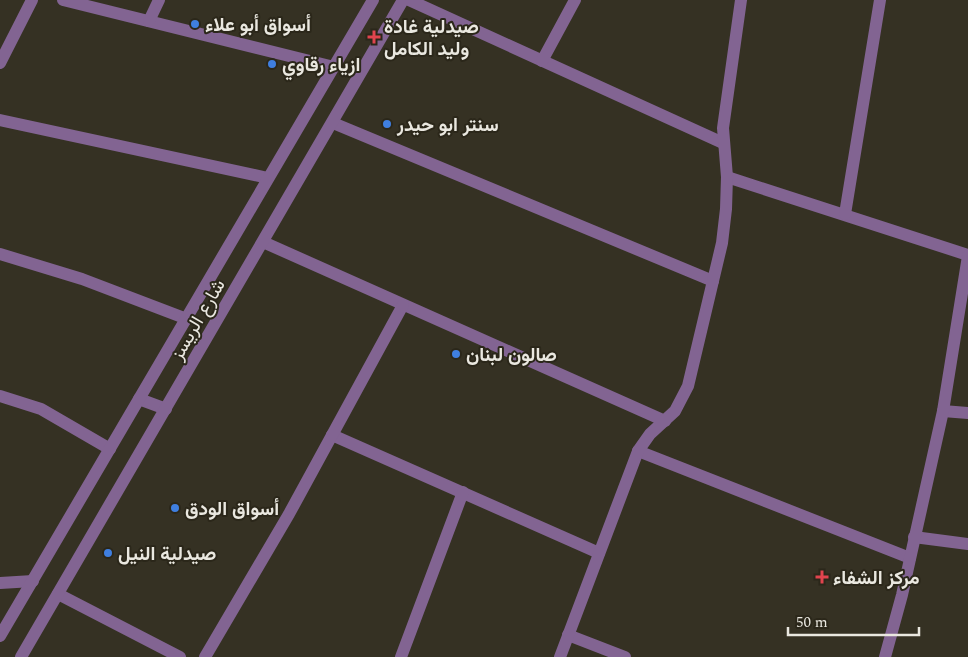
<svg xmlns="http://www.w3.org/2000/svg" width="968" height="657" viewBox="0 0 968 657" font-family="Spectral,Vazirmatn,serif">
<rect width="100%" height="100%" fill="#353123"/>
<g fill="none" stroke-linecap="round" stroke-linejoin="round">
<!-- minor -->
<g stroke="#826492" stroke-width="12">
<path d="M63,0l271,67"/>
<path d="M409,0l314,143"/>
<path d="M149,21l10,-21"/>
<path d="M542,61l33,-61"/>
<path d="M0,63l32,-63"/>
<path d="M0,120l268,58"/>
<path d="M333,123l380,158"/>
<path d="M727,177l241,78"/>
<path d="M845,214l35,-214"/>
<path d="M263,242l402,179"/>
<path d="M0,254l82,25 105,40"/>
<path d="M0,396l41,13 69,40"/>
<path d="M139,399l27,10"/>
<path d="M943,411l25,2"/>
<path d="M332,435l267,118"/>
<path d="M638,451l272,107"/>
<path d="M914,537l54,7"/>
<path d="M0,583l33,-2"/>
<path d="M58,594l122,63"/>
<path d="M568,635l57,22"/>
<path d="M0,636l373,-636"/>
<path d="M21,657l382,-657"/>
<path d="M205,657l84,-143 114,-209"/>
<path d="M401,657l62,-165"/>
<path d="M560,657l78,-206 12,-17 25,-23 13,-25 34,-143 4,-34 1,-32 -4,-49 18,-128"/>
<path d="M885,657l17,-62 41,-184 25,-155"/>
</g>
</g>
<!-- markers -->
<g fill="#3f7fe0" stroke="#2b271a" stroke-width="2">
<circle cx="195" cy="24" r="5"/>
<circle cx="272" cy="64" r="5"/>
<circle cx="387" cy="124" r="5"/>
<circle cx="456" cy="354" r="5"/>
<circle cx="175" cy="508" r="5"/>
<circle cx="108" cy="553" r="5"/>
</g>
<g fill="#e0444e" stroke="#2b271a" stroke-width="2">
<path d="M371.5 29.5h5v5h5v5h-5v5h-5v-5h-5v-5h5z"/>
<path d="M819.5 569.5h5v5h5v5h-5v5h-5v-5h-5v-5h5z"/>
</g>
<g text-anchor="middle" stroke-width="4" stroke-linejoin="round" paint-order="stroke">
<!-- poi labels -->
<g font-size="19" font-weight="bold" fill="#eae8e0" stroke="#2b271a" text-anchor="start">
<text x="205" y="31">أسواق أبو علاء</text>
<text x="384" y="33">صيدلية غادة<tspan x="384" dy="22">وليد الكامل</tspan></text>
<text x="282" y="71">ازياء رقاوي</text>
<text x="397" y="131">سنتر ابو حيدر</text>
<text x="466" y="361">صالون لبنان</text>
<text x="185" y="515">أسواق الودق</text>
<text x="118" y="560">صيدلية النيل</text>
<text x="833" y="584">مركز الشفاء</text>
</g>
<!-- street labels -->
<g font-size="19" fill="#eae8e0" stroke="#2b271a">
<text transform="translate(197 319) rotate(-60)" y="7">شارع الريسز</text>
</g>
</g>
<!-- scale -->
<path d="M788 627v8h131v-8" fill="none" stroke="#eae8e0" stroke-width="2.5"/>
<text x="796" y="627" font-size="15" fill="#eae8e0" stroke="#2b271a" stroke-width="4" paint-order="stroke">50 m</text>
</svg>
